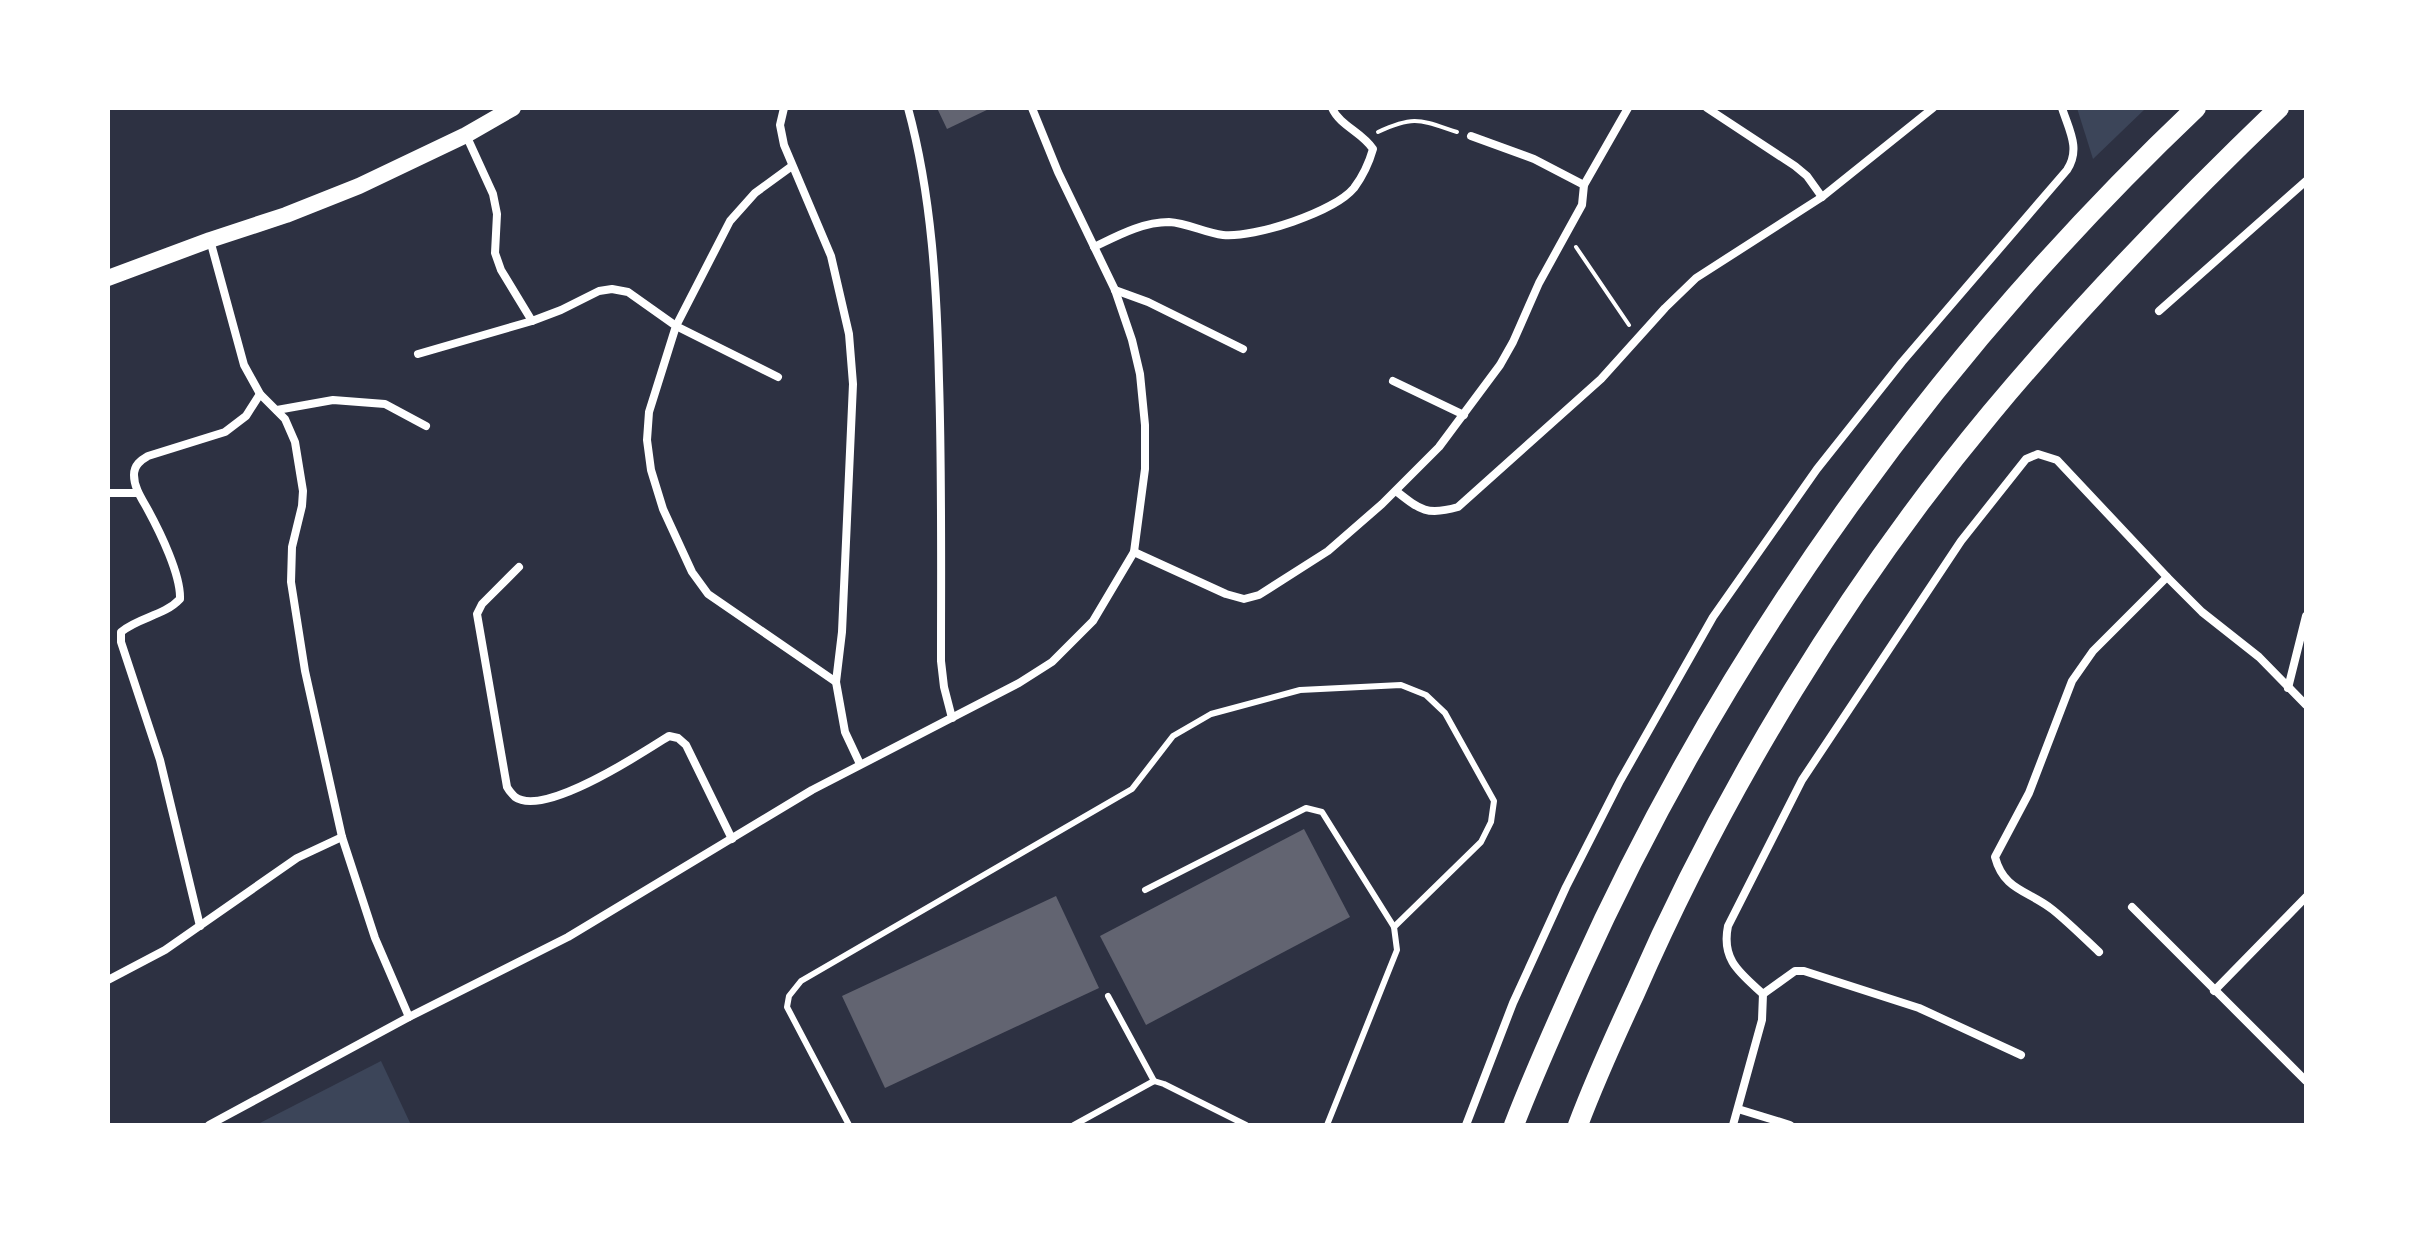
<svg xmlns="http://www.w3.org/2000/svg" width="2414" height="1233" viewBox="0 0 2414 1233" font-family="Lato,sans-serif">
<rect width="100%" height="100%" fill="#2d3142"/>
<!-- green -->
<g fill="#3c4559">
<path d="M2077,108h69l-53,51z"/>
<path d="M381,1061l30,64h-155z"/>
</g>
<!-- building -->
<g fill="#626471">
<path d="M937,108h54l-44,21z"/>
<path d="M1304,829l46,88 -204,108 -46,-89z"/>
<path d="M1056,896l43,92 -214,100 -43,-92z"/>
</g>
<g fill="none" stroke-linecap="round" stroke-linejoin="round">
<!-- path -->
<g stroke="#fff" stroke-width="4">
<path d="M1378,132c37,-17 42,-12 79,0"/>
<path d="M1576,247l53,78"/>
</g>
<!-- service -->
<g stroke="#fff" stroke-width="6">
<path d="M1145,890l161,-82 16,4 72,115 3,23 -70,175"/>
<path d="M1108,996l46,85"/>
<path d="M849,1125l-62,-118 2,-11 12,-15 331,-192 41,-53 38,-22 89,-24 101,-5 25,10 19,18 49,88 -3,21 -10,20 -87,85"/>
<path d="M1074,1125l80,-44 10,3 82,41"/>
</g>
<!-- minor -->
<g stroke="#fff" stroke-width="8">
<path d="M784,108l-4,17 4,20 47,111 18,78 4,50 -11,248 -6,50"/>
<path d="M908,108c24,88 29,182 31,272 3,94 2,188 2,281l3,26 8,31"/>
<path d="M1707,108l88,58 12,10 15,21"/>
<path d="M466,135l27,59 4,20 -2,39 6,17 31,51 29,-11 38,-19 13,-2 16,3 48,34 -27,86 -2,28 4,30 12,39 29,63 16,22 128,88 9,50 15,32"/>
<path d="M1471,136l63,23 50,26"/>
<path d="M210,240l34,125 16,29 25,25 10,23 8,49 -1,15 -10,41 -1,35 14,89 37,166 33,101 34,79"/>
<path d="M1094,247c23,-11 48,-25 75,-25 19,1 36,11 54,13 32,3 111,-23 131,-47 9,-12 15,-25 19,-39 -11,-17 -33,-23 -41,-41"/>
<path d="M1115,290l33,12 95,47"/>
<path d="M2159,311l147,-130"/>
<path d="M418,354l114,-33"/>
<path d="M778,377l-102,-51 54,-105 25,-28 37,-27"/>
<path d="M1393,381l71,34"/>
<path d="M277,410l56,-10 52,4 41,22"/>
<path d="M1396,491c24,19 31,25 62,16l143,-128 64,-71 31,-30 126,-81 111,-89"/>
<path d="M108,493h30"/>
<path d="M1134,552l92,42 18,5 15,-4 69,-44 54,-47 57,-57 61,-82 13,-23 26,-59 43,-78 2,-20 44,-77"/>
<path d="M519,567l-37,37 -5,10 30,173c1,2 6,8 8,10 29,21 127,-44 154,-61l9,2 8,7 46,94"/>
<path d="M2288,688l18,-72"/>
<path d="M2132,907l174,174"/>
<path d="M200,926l-40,-166 -39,-118v-10c18,-15 43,-16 59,-33 1,-24 -20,-67 -32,-89 -6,-11 -14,-22 -14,-35 0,-10 7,-15 14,-19l77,-24 21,-16 14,-22"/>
<path d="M2099,952c-15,-14 -30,-29 -46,-42 -25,-20 -49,-19 -58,-53l34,-64 43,-112 21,-30 74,-74"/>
<path d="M108,980l57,-30 132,-92 45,-21"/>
<path d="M2214,991l92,-94"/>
<path d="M1763,994c-23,-21 -42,-34 -35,-68l74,-146 159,-239 65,-82 12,-5 19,6 110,117 35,35 57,45 47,48"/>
<path d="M1738,1109l52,16"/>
<path d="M209,1125l200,-108 159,-80 244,-147 207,-107 33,-21 41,-41 41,-69 11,-83v-44l-5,-51 -8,-34 -17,-50 -57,-118 -26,-64"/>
<path d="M1466,1125l47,-122 53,-116 54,-106 93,-164 104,-148 85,-107 165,-192c14,-21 2,-40 -5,-62"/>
<path d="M1733,1125l29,-105 1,-26 32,-23h9l115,37 102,47"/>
</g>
<!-- secondary -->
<path stroke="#fff" stroke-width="16" d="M108,278l102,-38 76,-25 73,-29 107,-51 47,-27"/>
<!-- motorway -->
<g stroke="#fff" stroke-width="20">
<path d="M1514,1125c20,-52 43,-103 66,-154 146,-324 358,-618 616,-863"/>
<path d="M1578,1125c17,-45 37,-89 57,-132 90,-206 213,-408 356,-580 90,-108 187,-208 288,-305"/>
</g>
</g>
<!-- border -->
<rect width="2414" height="1233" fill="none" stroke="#ffffff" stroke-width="220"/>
</svg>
